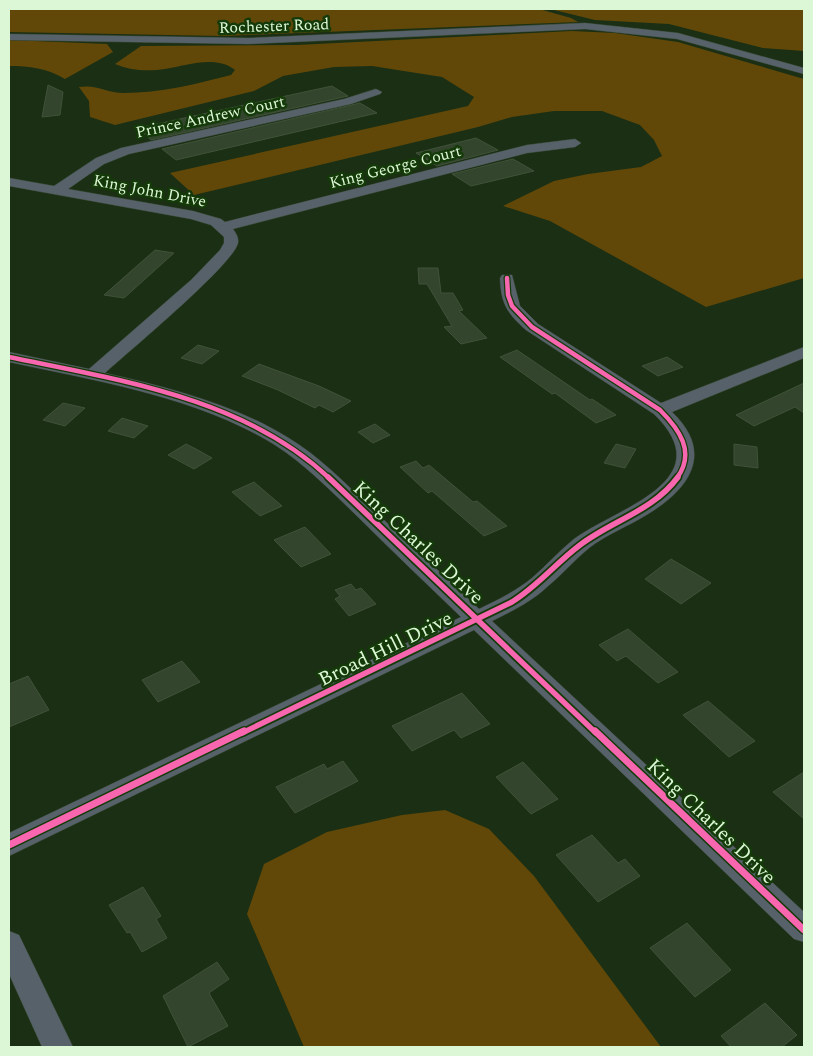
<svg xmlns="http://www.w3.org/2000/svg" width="813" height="1056" viewBox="0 0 813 1056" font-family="Spectral,serif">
<rect width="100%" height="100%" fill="#1b2f14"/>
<!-- green -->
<g fill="#614808">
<path d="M9,9h530l32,9 7,4 -356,14 -213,-4z"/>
<path d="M550,9h253l1,42 -41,-3 -94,-24 -74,-4z"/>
<path d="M572,31l43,2 63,9 126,37v199l-98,29 -156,-86 -47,-15 51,-25 34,-7 53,-7 21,-11 -8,-16 -14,-15 -38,-14h-48l-42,6 -34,10 -284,68 -24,-22 298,-67 6,-9 -32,-20 -70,-11 -38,1 -51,9 -29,15 -139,34 -25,-8 -1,-16 -10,-14c18,-3 27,6 45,6 35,0 73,-9 107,-18l4,-5c-21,-17 -54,-2 -78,0 -14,1 -28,0 -42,-6l26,-18 156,-1z"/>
<path d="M9,40l98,4 6,8 -48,27c-19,-11 -35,-13 -56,-13z"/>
<path d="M445,810l44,19 45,47 127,171h-357l-57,-133 17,-50 63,-32 75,-17z"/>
</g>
<!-- building -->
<g fill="#33462d" stroke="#40533a">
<path d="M48,85l15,7 -3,23 -18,2z"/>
<path d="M332,86l16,10 -197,44 -13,-12z"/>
<path d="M360,103l17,10 -201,47 -14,-11z"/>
<path d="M476,138l22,12 -61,16 -21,-13z"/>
<path d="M513,159l21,12 -63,15 -19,-12z"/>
<path d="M155,250l19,3 -50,45 -20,-3z"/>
<path d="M418,268h20l3,25h12l10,17 -4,1 28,27 -26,6 -17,-17 8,-1 -25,-42h-8z"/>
<path d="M198,345l21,6 -17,13 -21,-6z"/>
<path d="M517,350l73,50 2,-1 24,16 -20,8 -41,-30 -3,1 -52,-37z"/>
<path d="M667,357l16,10 -25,9 -16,-10z"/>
<path d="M259,364l60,22 32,15 -18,11 -14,-7 -4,3 -37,-18 -36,-14z"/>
<path d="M804,383v30l-9,-6 -41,19 -18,-11z"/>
<path d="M63,403l22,5 -20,18 -22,-6z"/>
<path d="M122,418l26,8 -14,12 -26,-7z"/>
<path d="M375,424l15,11 -17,8 -15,-11z"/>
<path d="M186,444l10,5 16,9 -18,11 -26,-14z"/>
<path d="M616,444l20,5 -11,19 -21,-5z"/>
<path d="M734,444l23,3 1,21 -24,-3z"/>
<path d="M416,461l7,7 6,-3 44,37 4,-1 30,25 -23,10 -52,-45 -4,2 -28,-26z"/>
<path d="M254,482l28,24 -22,10 -28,-24z"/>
<path d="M305,527l26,27 -30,13 -27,-27z"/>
<path d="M671,559l27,16 13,8 -30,21 -36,-25z"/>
<path d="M351,584l5,6 5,-2 15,16 -27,12 -14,-17 5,-3 -5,-6z"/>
<path d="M628,629l50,43 -20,11 -32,-27 -9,5 -18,-16z"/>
<path d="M182,661l18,21 -42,20 -16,-22z"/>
<path d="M28,676l21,34 -40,17v-43z"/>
<path d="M462,693l28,31 -29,14 -7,-8 -42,21 -20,-25z"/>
<path d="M708,701l47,40 -26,16 -46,-42z"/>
<path d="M343,761l15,20 -63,32 -19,-26 48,-23 3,5z"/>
<path d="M523,762l35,37 -27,15 -35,-37z"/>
<path d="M804,772v47l-31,-27z"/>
<path d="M592,835l26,28 7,-4 15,17 -42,26 -42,-47z"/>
<path d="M143,887l18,29 -5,3 11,19 -25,14 -12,-20 -3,1 -18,-28z"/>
<path d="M687,923l44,47 -36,27 -45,-49z"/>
<path d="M217,962l12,17 -20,14 19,33 -40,21 -25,-51z"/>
<path d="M765,1003l32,32 -15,12h-51l-10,-11z"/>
</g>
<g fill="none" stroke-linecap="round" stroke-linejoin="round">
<!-- minor casing -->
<g stroke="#374832" stroke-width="1">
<g id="minor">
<path d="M585,23l93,10 126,35v6l-127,-35 -92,-10 -337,15 -239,-4v-6l239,4z"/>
<path d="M376,89l6,3 -2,2 -29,10 -222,50 -25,10 -36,25 125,22 28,8 4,3 302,-77 48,-6 6,4 -6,4 -48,6 -294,76c3,4 6,9 5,14 -5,22 -110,109 -133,130 62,14 128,31 182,64 32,19 58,46 84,71 36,33 72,67 108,101 19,-9 37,-18 53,-31 14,-12 27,-27 42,-39 42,-31 149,-58 80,-125l-128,-84c-19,-17 -25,-26 -26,-52l2,-3h10l8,31 18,18 123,79 143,-56v11l-132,54c42,40 19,76 -24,102 -19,12 -41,20 -59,34 -15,12 -27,27 -42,39 -16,15 -35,24 -55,34l312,291v30l-10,-3 -320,-309 -465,226v-23l452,-216c-34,-33 -69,-66 -103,-100 -26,-25 -52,-52 -83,-72 -77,-48 -178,-64 -266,-83v-10l80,17 102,-89 29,-30 4,-7v-6l-13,-12 -20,-6 -182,-33v-8l45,8 42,-28 25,-10 223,-49z"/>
<path d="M9,931l10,4 54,112h-31l-33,-73z"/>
</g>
</g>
<!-- minor -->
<use href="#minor" fill="#566169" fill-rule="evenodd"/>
<!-- cycleway-far2 casing -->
<g stroke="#153a09" stroke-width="7">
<g id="cycleway-far2">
<path d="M507,278l1,17 4,11 20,21 128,83c19,19 36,42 17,68"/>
<path d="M9,357c110,23 235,41 320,121"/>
</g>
</g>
<!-- cycleway-far1 casing -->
<g stroke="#153a09" stroke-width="9">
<g id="cycleway-far1">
<path d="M328,477l268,256"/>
<path d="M242,733l270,-131c26,-16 44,-39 68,-57 33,-25 73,-34 98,-68"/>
</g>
</g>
<!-- cycleway casing -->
<g stroke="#153a09" stroke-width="10">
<g id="cycleway">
<path d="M595,731l209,199"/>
<path d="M9,845l235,-114"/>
</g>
</g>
<!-- cycleway-far2 -->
<use href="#cycleway-far2" stroke="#f766af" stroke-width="4.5"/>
<!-- cycleway-far1 -->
<use href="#cycleway-far1" stroke="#f766af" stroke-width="5.5"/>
<!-- cycleway -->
<use href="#cycleway" stroke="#f766af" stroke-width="7"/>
</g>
<g text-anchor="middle" stroke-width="5" stroke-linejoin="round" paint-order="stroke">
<!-- far-street labels -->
<g font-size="16" fill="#dcf7d5" stroke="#153a09">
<text transform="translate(274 25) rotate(-2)" y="6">Rochester Road</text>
<text transform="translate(210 116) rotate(-12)" y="6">Prince Andrew Court</text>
<text transform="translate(395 166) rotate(-14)" y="6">King George Court</text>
<text transform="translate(150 190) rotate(11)" y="6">King John Drive</text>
</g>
<!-- street labels -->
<g font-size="20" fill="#dcf7d5" stroke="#153a09">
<text transform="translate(419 542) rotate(43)" y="7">King Charles Drive</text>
<text transform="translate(385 648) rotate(-26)" y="7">Broad Hill Drive</text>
<text transform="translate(712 821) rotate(44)" y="7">King Charles Drive</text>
</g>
</g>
<!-- border -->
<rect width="813" height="1056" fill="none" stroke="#dcf7d5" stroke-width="20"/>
</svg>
